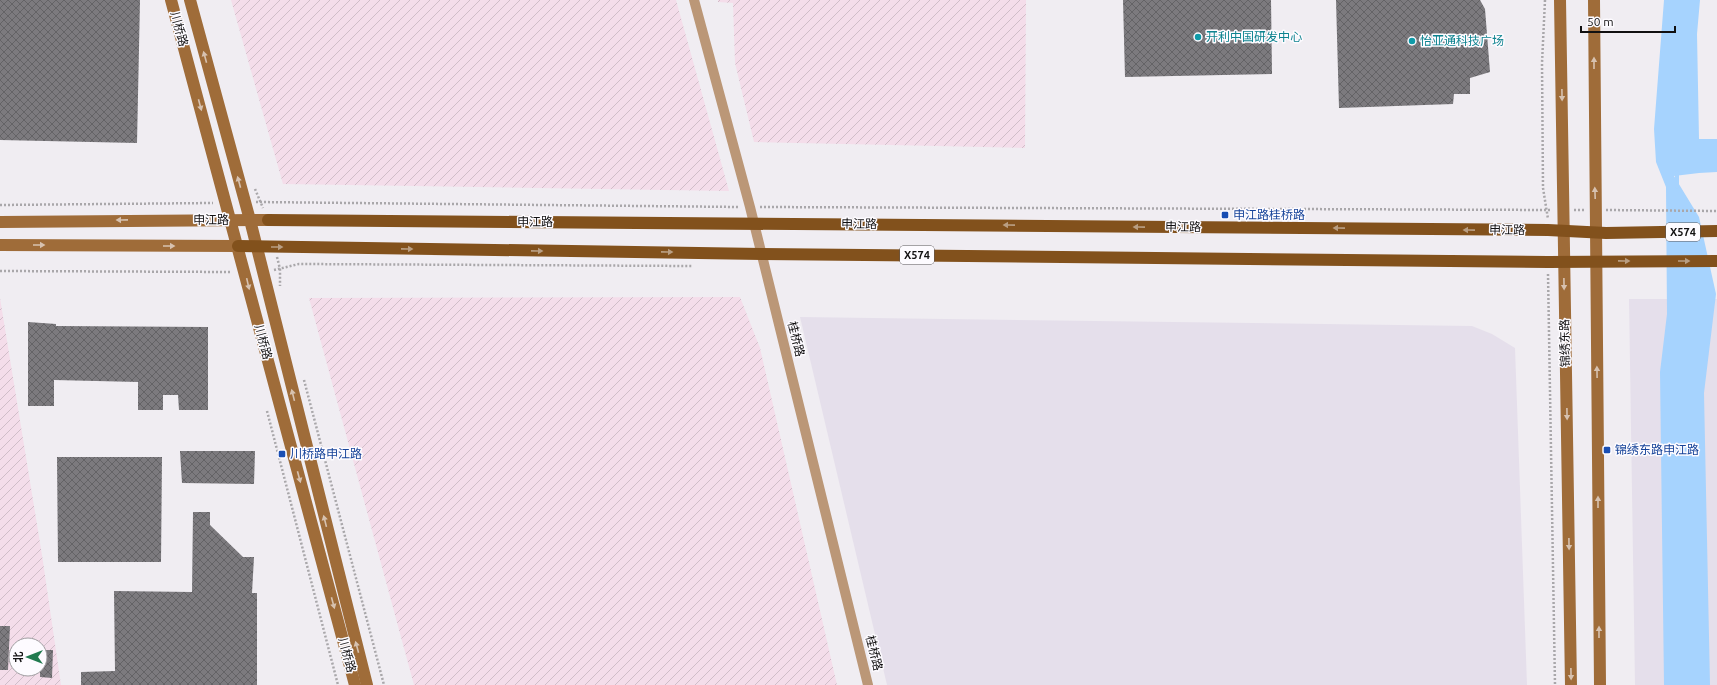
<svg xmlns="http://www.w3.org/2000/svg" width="1717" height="685" viewBox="0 0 1717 685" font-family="Ubuntu,'Noto Sans SC',sans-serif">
<defs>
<pattern id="industrial-furrows" width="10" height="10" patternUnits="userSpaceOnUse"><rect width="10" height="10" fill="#f4ddea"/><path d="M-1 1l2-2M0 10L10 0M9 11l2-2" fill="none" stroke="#d0bdc8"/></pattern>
<pattern id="building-cross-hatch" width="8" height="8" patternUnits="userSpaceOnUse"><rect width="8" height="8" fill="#7c7a7e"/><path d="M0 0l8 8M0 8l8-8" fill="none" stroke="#646366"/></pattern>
</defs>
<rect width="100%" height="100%" fill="#f0edf2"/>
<!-- built -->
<g fill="#e5dfeb">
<path d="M1629,299h88v386h-82z"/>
<path d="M800,317l672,9 20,8 23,14 12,337h-640z"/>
</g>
<!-- industrial -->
<g fill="url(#industrial-furrows)" fill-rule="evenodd">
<path d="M231,0h445l53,191 -446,-7z"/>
<path d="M718,0h308l-1,148 -271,-6 -19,-79 -2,-60 -15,-1z"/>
<path d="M740,297l20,51 77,337h-423l-105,-387z"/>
<path d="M0,298l42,257 19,130h-61zM16,645h24v24h-24z"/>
</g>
<!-- water -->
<path fill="#a6d3fe" d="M1664,0h36l-3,34 2,105h18v33l-18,1 -25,3 25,41 17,77 -12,99 6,292h-46l-4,-313 7,-58 -1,-127 -10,-25 -2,-33z"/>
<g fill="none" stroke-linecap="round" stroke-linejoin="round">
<!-- stream -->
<path stroke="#a6d3fe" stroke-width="4" d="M1677,172v15"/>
</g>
<!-- building -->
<g fill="url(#building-cross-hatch)">
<path d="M0,0h140l-3,143 -137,-3z"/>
<path d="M1123,0h148l1,74 -147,3z"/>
<path d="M1336,0h144l5,9 5,63 -20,6v16h-16l-1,10 -114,4z"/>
<path d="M28,322l28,2v2l152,1v83h-29l-1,-15h-15v15h-25v-28l-84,-2v26h-26z"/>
<path d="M180,451h75l-1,33 -72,-1z"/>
<path d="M57,457h105l-1,105h-103z"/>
<path d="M193,512h17v13l33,32h11l-2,36h5v92h-176v-13l34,-1 -1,-80 78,1z"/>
<path d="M0,626h10l-2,44h-8z"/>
<path d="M40,650h13l-1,28 -12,-1z"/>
</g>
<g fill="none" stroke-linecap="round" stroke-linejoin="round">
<!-- path -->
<g stroke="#a9a7aa" stroke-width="2.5" stroke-dasharray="2 2" stroke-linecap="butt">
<path d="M1545,0l-3,63 1,125 5,31"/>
<path d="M255,189l8,19"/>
<path d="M256,202l483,5"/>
<path d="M0,205l213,-2"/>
<path d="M760,207l791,3"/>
<path d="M1574,210h11"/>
<path d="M1606,210l111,1"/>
<path d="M277,257l3,12v17"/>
<path d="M274,270l25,-6 394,2"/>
<path d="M0,271l231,1"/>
<path d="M1548,274l7,411"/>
<path d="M304,380l80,305"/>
<path d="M267,411l71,274"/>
</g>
<!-- street -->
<path stroke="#bb9777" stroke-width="10" d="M694,0l56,207 118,478"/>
<!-- secondary -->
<g stroke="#9f6c39" stroke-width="12">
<path d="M171,0l184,685"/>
<path d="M190,0l60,220 117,465"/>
<path d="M1560,0l11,685"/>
<path d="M1594,0l6,685"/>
<path d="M0,222l268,-2"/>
<path d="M0,245l238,1"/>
</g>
<!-- primary -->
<g stroke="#82511c" stroke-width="12">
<path d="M268,220l1280,10 58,3 111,-2"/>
<path d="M238,246l524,8 786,8 169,-1"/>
</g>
</g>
<!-- one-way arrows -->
<defs><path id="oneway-solid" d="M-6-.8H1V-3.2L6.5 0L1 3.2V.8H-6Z"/></defs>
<g fill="#d7c2b0">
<use href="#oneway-solid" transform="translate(205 57) rotate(-105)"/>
<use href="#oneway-solid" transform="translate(1594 63) rotate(-90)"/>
<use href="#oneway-solid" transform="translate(1562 95) rotate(89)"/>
<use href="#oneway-solid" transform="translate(200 105) rotate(75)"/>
<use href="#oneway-solid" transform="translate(239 182) rotate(-105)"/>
<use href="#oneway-solid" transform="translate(1595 193) rotate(-92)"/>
<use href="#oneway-solid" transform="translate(122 220) rotate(179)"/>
<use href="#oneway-solid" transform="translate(39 245)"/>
<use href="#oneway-solid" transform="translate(169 246)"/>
<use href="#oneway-solid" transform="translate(248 284) rotate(77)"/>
<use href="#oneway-solid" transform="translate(1564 284) rotate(89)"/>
<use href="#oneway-solid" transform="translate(1597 372) rotate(-91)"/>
<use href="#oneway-solid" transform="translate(293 395) rotate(-104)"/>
<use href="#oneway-solid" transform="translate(1567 414) rotate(89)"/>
<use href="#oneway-solid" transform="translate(299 477) rotate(75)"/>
<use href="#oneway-solid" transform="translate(1598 502) rotate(-90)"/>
<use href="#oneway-solid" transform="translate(325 521) rotate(-104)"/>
<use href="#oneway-solid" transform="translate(1569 544) rotate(89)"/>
<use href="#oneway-solid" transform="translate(333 603) rotate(75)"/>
<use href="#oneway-solid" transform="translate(1599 632) rotate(-90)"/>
<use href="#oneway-solid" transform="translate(357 647) rotate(-105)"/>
<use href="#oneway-solid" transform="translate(1571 674) rotate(89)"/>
</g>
<g fill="#b99e82">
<use href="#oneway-solid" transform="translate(1009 225) rotate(-179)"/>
<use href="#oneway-solid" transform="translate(1139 227) rotate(-179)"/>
<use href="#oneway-solid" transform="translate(1339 228) rotate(-179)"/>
<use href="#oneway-solid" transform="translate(1469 230) rotate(-179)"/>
<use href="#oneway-solid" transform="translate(277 247)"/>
<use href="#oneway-solid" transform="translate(407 249) rotate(1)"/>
<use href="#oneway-solid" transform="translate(537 251) rotate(1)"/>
<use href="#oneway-solid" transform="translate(667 252) rotate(1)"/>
<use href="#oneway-solid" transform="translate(1624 261) rotate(1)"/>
<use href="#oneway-solid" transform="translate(1684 261)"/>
</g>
<!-- markers -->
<g fill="#0f9aa8" stroke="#fdfbff" stroke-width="1.5">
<circle cx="1198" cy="37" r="4"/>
<circle cx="1412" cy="41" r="4"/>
</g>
<g fill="#1a4fb4" stroke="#fdfbff" stroke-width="1.5">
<rect x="1221" y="211" width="8" height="8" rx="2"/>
<rect x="1603" y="446" width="8" height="8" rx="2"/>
<rect x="278" y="450" width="8" height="8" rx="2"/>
</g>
<g text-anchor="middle" stroke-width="3" stroke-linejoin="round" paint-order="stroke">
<!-- shield labels -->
<g fill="#fdfbff" stroke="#585658" stroke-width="1">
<rect x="1666" y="223" width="34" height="18" rx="3"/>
<rect x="900" y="246" width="34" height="18" rx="3"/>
</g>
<g font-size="11" font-weight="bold" fill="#111011">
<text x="1683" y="236">X574</text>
<text x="917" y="259">X574</text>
</g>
<!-- street labels -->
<g font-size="12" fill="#111011" stroke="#fdfbff">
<text transform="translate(179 29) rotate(75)" y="4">川桥路</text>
<text x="211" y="224">申江路</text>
<text x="535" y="226">申江路</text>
<text transform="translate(859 224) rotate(1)" y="4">申江路</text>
<text transform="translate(1183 227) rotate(1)" y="4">申江路</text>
<text transform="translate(1507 230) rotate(1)" y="4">申江路</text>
<text transform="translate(796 339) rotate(76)" y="4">桂桥路</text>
<text transform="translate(263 342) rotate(75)" y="4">川桥路</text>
<text transform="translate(1565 343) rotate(-91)" y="4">锦绣东路</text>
<text transform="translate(874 653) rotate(76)" y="4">桂桥路</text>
<text transform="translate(347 655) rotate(75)" y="4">川桥路</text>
</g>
<!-- culture labels -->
<g font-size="12" fill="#0d838f" stroke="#fdfbff" text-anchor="start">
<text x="1206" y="41">开利中国研发中心</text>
<text x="1420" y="45">怡亚通科技广场</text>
</g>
<!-- transit labels -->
<g font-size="12" fill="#164399" stroke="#fdfbff" text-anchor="start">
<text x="1233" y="219">申江路桂桥路</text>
<text x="1615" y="454">锦绣东路申江路</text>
<text x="290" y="458">川桥路申江路</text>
</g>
</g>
<!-- north arrow -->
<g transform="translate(28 657) rotate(270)"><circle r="19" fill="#fdfbff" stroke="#9f9da0"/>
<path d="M0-3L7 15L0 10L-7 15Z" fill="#217a4f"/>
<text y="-6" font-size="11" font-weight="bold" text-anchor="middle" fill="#111011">北</text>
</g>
<!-- scale -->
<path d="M1581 26v6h94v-6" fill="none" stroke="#111011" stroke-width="2"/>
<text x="1587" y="26" font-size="12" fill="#111011" stroke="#fdfbff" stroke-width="3" paint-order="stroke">50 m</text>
</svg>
